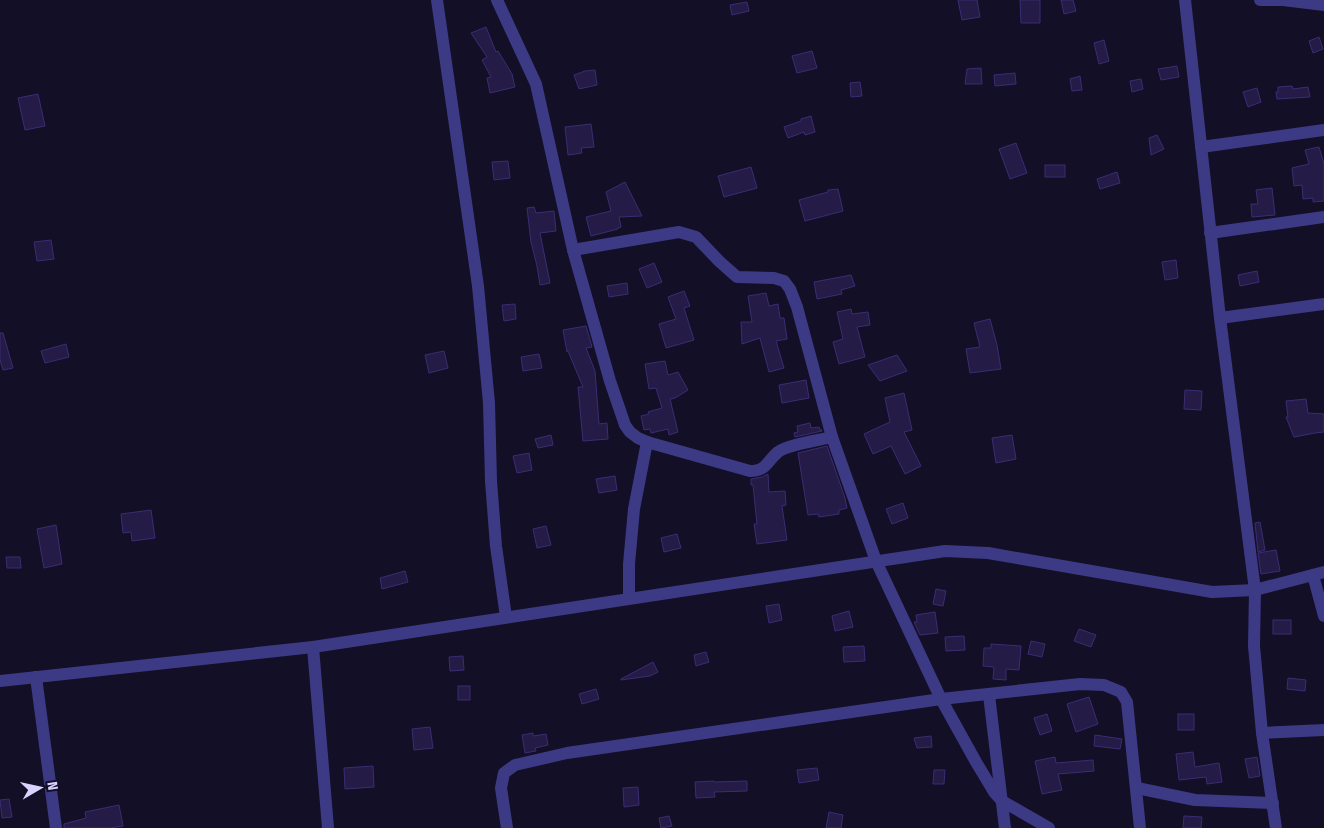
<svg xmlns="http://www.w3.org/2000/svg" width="1324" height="828" viewBox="0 0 1324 828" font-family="'Fira Sans Condensed',sans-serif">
<rect width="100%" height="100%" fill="#130f26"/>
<!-- building -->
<g fill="#241b47" stroke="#3b2d73">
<path d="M958,0h19l3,17 -18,3z"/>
<path d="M1020,0h20v23h-19z"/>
<path d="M1061,0h12l3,11 -12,3z"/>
<path d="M747,2l2,9 -17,4 -2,-10z"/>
<path d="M486,27l10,25 2,-1 14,23 3,13 -25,6 -3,-15 4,-1 -9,-17 5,-3 -16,-24z"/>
<path d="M1319,37l4,12 -10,4 -4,-12z"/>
<path d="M1104,40l5,21 -10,3 -5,-21z"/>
<path d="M812,51l5,17 -20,5 -5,-17z"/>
<path d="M1177,66l2,11 -18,3 -3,-11z"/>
<path d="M981,68l1,16h-17l2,-15z"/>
<path d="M595,70l2,15 -18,4 -5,-14 11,-4z"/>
<path d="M1015,73l1,11 -21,2 -1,-11z"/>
<path d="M1080,76l2,14 -10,1 -2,-12z"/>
<path d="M1141,79l2,10 -11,3 -2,-11z"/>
<path d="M860,82l2,14 -11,1 -1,-14z"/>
<path d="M1292,86l1,3 15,-2 2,10 -33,2 -1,-7h2v-5z"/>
<path d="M1257,88l4,14 -13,5 -5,-15z"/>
<path d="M38,94l7,32 -20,4 -7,-32z"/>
<path d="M811,116l4,16 -10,3 -1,-3 -16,6 -4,-11 17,-6v-2z"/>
<path d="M591,124l3,23 -13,1 1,5 -14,2 -3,-28z"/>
<path d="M1157,135l7,14 -13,6 -2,-17z"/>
<path d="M1016,143l11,30 -17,6 -11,-30z"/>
<path d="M1319,147l5,17v37l-11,1v-4l-10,1 -1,-14 -8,1 -2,-18 17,-4 -4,-14z"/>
<path d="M508,161l2,17 -16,2 -2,-18z"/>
<rect x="1045" y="165" width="20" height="12"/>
<path d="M751,167l6,21 -33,9 -6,-21z"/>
<path d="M1117,172l3,11 -20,6 -3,-10z"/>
<path d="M625,182l17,34 -23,1 2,10 -3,1v1l-27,7 -5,-19 25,-6 -5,-19z"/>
<path d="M1272,188l3,27 -23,2 -1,-13h7l-2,-14z"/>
<path d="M838,189l5,22 -38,10 -6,-21 29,-8v-2z"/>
<path d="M534,207l2,6 18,-2 2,20 -16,2 10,50 -10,2 -3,-19 -6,-24 -4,-34z"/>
<path d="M51,240l3,19 -17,2 -3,-19z"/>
<path d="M1176,260l2,18 -13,2 -3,-18z"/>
<path d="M654,263l8,19 -15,6 -8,-19z"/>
<path d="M1257,271l2,11 -19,4 -2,-11z"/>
<path d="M851,275l4,11 -14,4 1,4 -25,5 -3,-17z"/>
<path d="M627,283l1,11 -19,3 -2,-11z"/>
<path d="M684,291l6,15 -6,2 10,32 -28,8 -7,-24 17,-5 -8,-22z"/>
<path d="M766,293l3,13 9,-2 2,14h4l3,21 -11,2 8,27 -15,4 -9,-34 -18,6 -1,-22h11l-4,-26z"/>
<path d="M515,304l1,15 -12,2 -2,-16z"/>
<path d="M851,309l1,5 16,-2 2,13 -13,2 8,30 -26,7 -6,-22 10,-3 -6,-27z"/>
<path d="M990,319l7,26 4,24 -31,4 -4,-24 14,-2 -6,-24z"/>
<path d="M586,326l6,21 -6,1 9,23 4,53 8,-1 1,16 -25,2 -5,-54h5l-15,-36 -1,1 -4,-22z"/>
<path d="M0,333h3l10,35 -10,2 -3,-10z"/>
<path d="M66,344l3,13 -24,6 -4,-12z"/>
<path d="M444,351l4,17 -19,5 -4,-18z"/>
<path d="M539,354l3,14 -19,3 -2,-14z"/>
<path d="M897,355l10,16 -27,10 -12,-16z"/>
<path d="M665,361l3,14 10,-3 10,18 -13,8 -5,1 8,33 -9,3 -1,-6 -17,4 -1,-4 -6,1 -3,-14 8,-2 -1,-2 14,-4 -6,-20 -7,1 -4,-25z"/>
<path d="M806,380l3,18 -27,5 -3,-18z"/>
<path d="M1185,390l17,1 -1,19 -17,-1z"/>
<path d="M904,393l8,37 -8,2 17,34 -16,8 -14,-28 -18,8 -9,-20 26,-12 -5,-24z"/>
<path d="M1306,399l2,14 16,1v18l-9,1 -21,4 -8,-20h2l-2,-16z"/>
<path d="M810,423l1,5 8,-1 1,3h2v1l-27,6 -1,-4 4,-1 -1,-6z"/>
<path d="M551,435l2,10 -15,3 -3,-9z"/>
<path d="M1012,435l4,24 -20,4 -4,-25z"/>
<path d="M827,446l18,52 2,10 -8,2v4l-20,3 -1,-3 -10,1 -10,-62z"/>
<path d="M529,453l3,17 -15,3 -4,-17z"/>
<path d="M768,474l1,18 16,-1 1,14 -4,1 5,34 -30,4 -3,-20h3l-4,-39h-2v-6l11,-2z"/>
<path d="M615,476l2,14 -18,3 -3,-14z"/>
<path d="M903,503l5,15 -16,6 -6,-15z"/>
<path d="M151,510l4,28 -23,3 -1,-9 -8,1 -2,-19z"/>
<path d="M1260,522l5,28 -7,2 -3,-29z"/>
<path d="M56,525l6,39 -18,4 -7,-39z"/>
<path d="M546,526l5,19 -14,3 -4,-19z"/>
<path d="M677,534l4,14 -17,4 -3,-14z"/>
<path d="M1276,550l4,21 -19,3 -3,-21z"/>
<path d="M6,557h14l1,11h-14z"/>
<path d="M405,571l3,11 -26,7 -2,-11z"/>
<path d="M936,589l10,2 -3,15 -10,-2z"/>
<path d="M779,604l3,16 -13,3 -3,-17z"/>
<path d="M849,611l4,16 -18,4 -3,-15z"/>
<path d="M935,612l3,21 -18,2 -6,-13h3l-1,-7z"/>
<rect x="1273" y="620" width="18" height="14"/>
<path d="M1079,629l17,6 -5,12 -17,-6z"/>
<path d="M964,636l1,14 -19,1 -1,-14z"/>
<path d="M1031,641l14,3 -3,13 -14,-3z"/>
<path d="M991,644l30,2 -2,24 -13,-1v11l-13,-1 1,-12 -11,-1 1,-18h7z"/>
<path d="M864,646l1,15 -21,1 -1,-15z"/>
<path d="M706,652l3,10 -13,4 -2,-11z"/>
<path d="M463,656l1,14 -14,1 -1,-14z"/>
<path d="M653,662l5,10 -8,4 -29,4v-1z"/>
<path d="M1288,678l18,2 -1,11 -18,-2z"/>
<rect x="458" y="686" width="12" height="14"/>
<path d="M596,689l3,10 -17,5 -3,-10z"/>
<path d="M1089,697l9,27 -22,8 -9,-28z"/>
<path d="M1047,714l5,17 -12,4 -6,-17z"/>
<rect x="1178" y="714" width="16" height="16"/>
<path d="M430,727l3,21 -19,2 -2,-21z"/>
<path d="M533,733v3l13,-2 2,11 -13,3 1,3 -11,2 -3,-18z"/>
<path d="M1095,735l27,4 -2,10 -26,-3z"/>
<path d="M931,736l1,11 -15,1 -3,-10z"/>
<path d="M1193,752l2,15 24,-4 3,19 -15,2 -1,-7 -27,3 -3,-26z"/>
<path d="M1055,757l1,6 37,-3 1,11 -36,3 4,16 -20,4 -7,-33z"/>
<path d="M1257,757l3,19 -11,2 -4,-19z"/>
<path d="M373,766l1,21 -29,2 -1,-21z"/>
<path d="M817,768l2,12 -20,3 -2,-13z"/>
<path d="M934,770h11l-1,14h-11z"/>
<path d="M714,781v1l33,-1v10l-33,1 1,5 -19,1 -1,-16z"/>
<path d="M638,787l1,18 -15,2 -1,-19z"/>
<path d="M9,799l3,18 -10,1 -2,-18z"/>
<path d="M119,805l4,21 -13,2h-46v-4l22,-6 -1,-6z"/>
<path d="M829,812l14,3 -2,13h-15z"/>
<path d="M669,816l3,10 -11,2 -2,-10z"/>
<path d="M1184,816l18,1 -1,11h-18z"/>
</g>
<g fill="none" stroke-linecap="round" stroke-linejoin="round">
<!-- minor -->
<g stroke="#3d3a85" stroke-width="12">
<path d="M437,0l41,286 11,117 2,78 5,65 10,71"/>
<path d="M497,0l39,84 37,166 37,131 15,44 5,7 8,6 9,4 103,29c17,0 17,-10 28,-19 8,-7 42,-12 54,-15"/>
<path d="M1185,0l35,318 35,272 -1,56 8,87 14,95"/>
<path d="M1260,0h23l41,5"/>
<path d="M1201,147l123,-17"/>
<path d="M1210,233l114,-16"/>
<path d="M573,250l106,-18 17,5 24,25 17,15 37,1 10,3 6,8 7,18 35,130 44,124 65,138 35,63 18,30 8,9 47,27"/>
<path d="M1220,318l104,-14"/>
<path d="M1313,575l11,41"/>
<path d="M629,598v-34l5,-55 13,-67"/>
<path d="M313,647l15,181"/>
<path d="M36,677l20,151"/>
<path d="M0,681l313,-34 632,-96 43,2 224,39 43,-2 69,-18"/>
<path d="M989,695l16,133"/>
<path d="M1262,733l62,-3"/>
<path d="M1137,788l58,12 78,3"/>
<path d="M507,828l-6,-40 3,-15 11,-8 52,-12 374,-54 139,-15 24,1 17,7 6,10 13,126"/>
</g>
</g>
<!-- north arrow -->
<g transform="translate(40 788) rotate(81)" stroke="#130f26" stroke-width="4" paint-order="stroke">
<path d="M0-4L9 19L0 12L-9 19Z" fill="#d9d4ff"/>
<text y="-8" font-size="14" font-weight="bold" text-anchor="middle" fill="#d9d4ff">N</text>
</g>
</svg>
